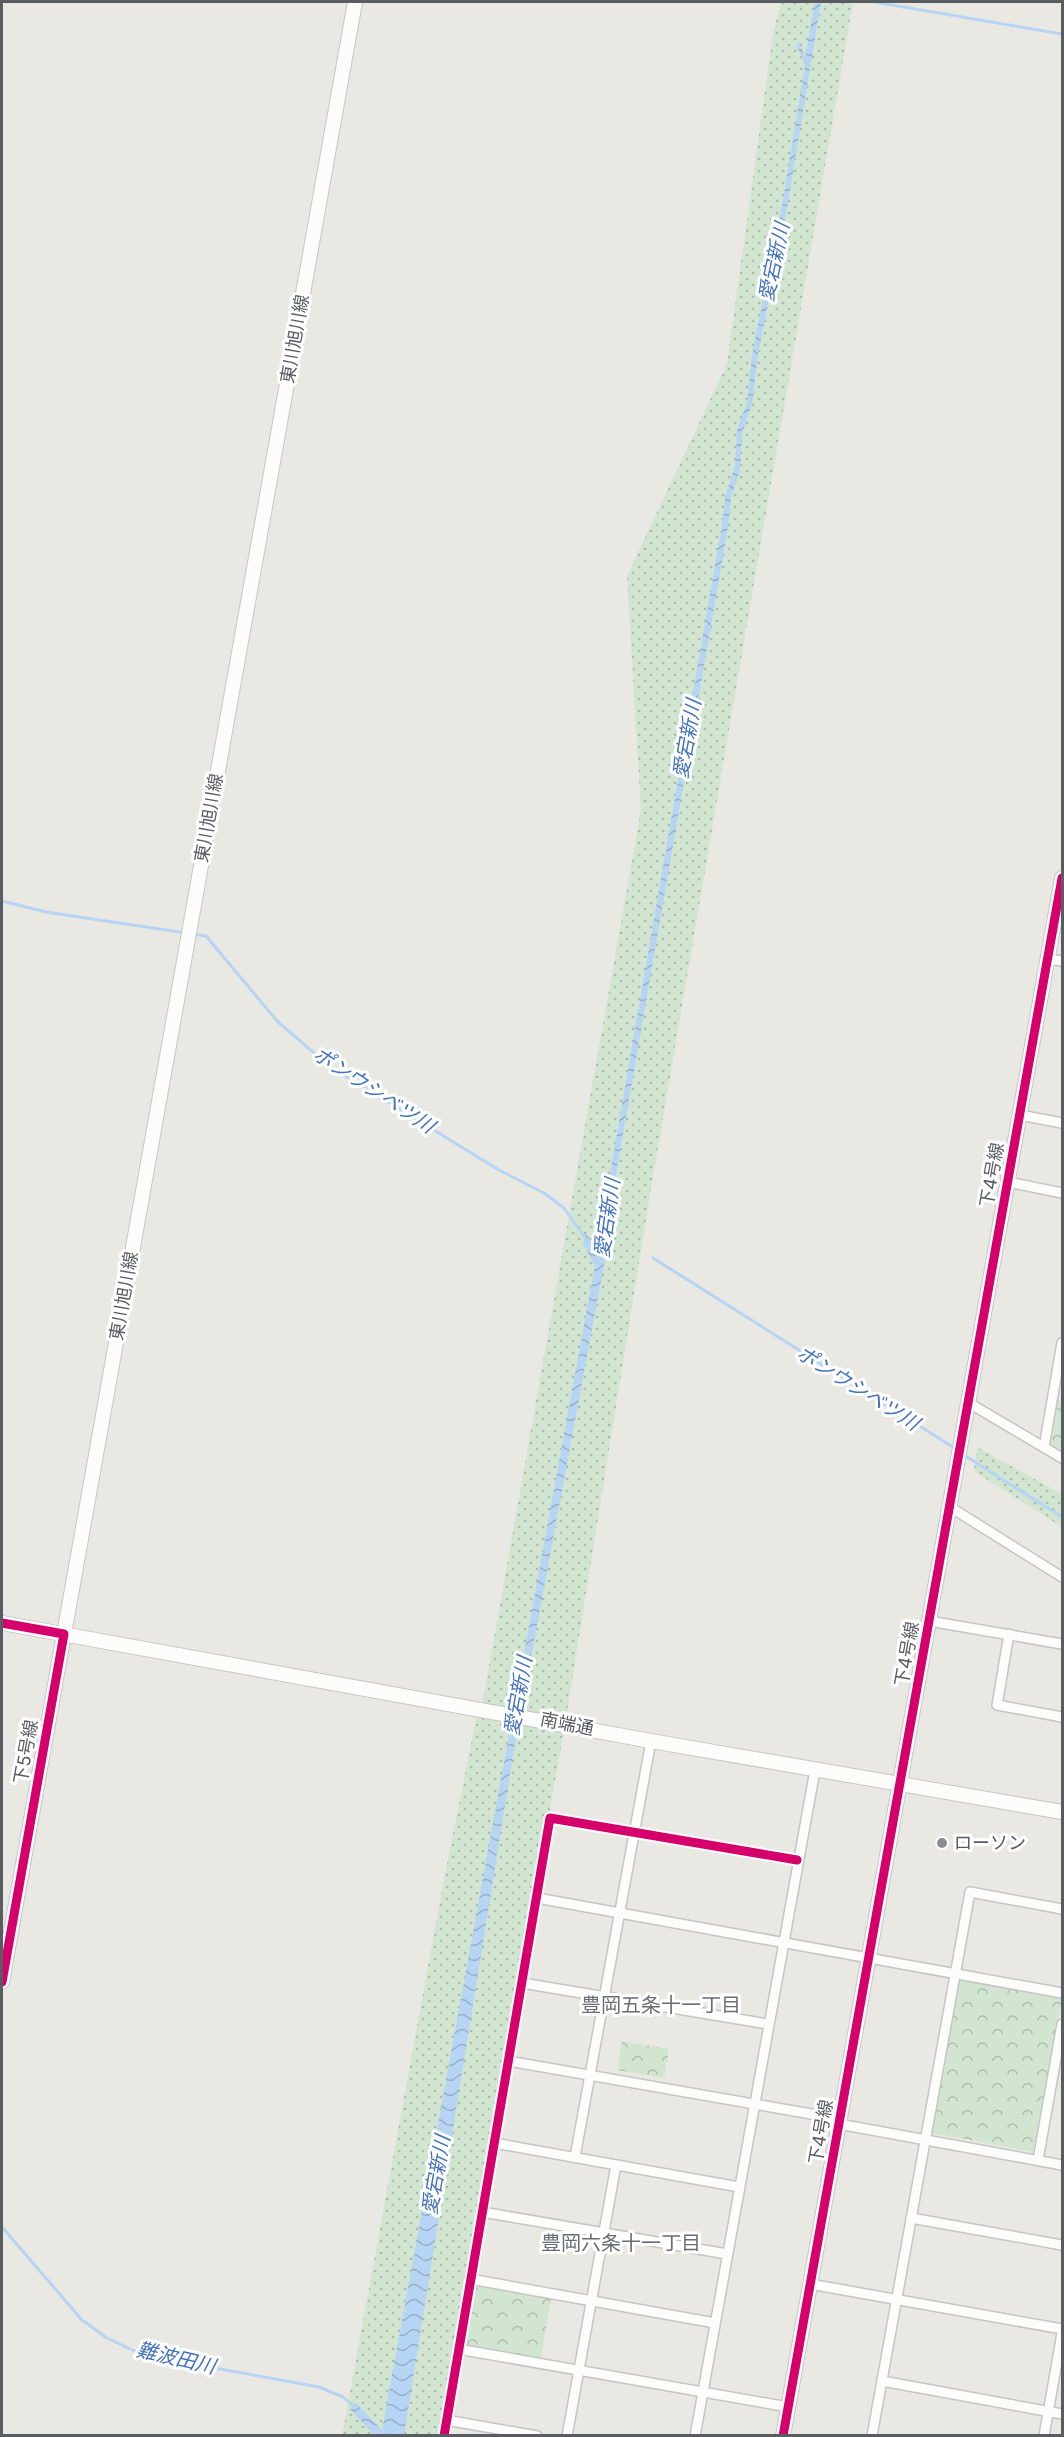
<svg xmlns="http://www.w3.org/2000/svg" width="1064" height="2437" viewBox="0 0 1064 2437" font-family="Inter,'Noto Sans JP',sans-serif">
<defs>
<pattern id="grass-dots" width="8" height="8" patternUnits="userSpaceOnUse" patternTransform="scale(1.5)"><rect width="8" height="8" fill="#d1e5d0"/><path d="M2 2h.1M6 6h.1" fill="none" stroke="#adbdac" stroke-width="1.8" stroke-linecap="round"/></pattern>
<pattern id="park-crowns" width="20" height="18" patternUnits="userSpaceOnUse" patternTransform="scale(1.5)"><rect width="20" height="18" fill="#d1e5d0"/><path d="M2 6a3 3 0 1 1 6 0M12 15a3 3 0 1 1 6 0" fill="none" stroke="#adbdac"/></pattern>
<pattern id="water-waves" width="16" height="10" patternUnits="userSpaceOnUse" patternTransform="scale(1.5)"><rect width="16" height="10" fill="#b6d4f4"/><path d="M0 5q4-4 8 0t8 0" fill="none" stroke="#97afc9"/></pattern>
</defs>
<rect width="100%" height="100%" fill="#e9e8e3"/>
<!-- grass -->
<g fill="url(#grass-dots)">
<path d="M781,2h72l-202,1186 -87,542 -125,705 -97,1 103,-562 32,-160 5,-8 159,-896 -14,-234 100,-212 46,-330z"/>
<path d="M977,1447l85,47v33l-88,-56z"/>
</g>
<!-- park -->
<g fill="url(#park-crowns)">
<path d="M1058,1400l4,1v53l-11,-7z"/>
<path d="M957,1980l105,19 -29,153 -101,-19z"/>
<path d="M622,2041l47,8 -5,29 -47,-8z"/>
<path d="M477,2285l74,14 -11,64 -78,-18 10,-58z"/>
</g>
<!-- water -->
<path fill="url(#water-waves)" d="M815,2h6l-34,207 -29,145 -6,50 -10,30 -2,37 -9,26 -3,30 -111,642 -4,47 -99,533 -110,686h-30l-24,-26 6,-6 26,27 213,-1165 -12,-21 3,-11 10,18 4,2 11,-85 112,-649 2,-22 10,-31 2,-36 10,-27 5,-49 30,-148 23,-141 -9,-21 3,-2 6,15z"/>
<g fill="none" stroke-linecap="round" stroke-linejoin="round">
<!-- stream -->
<g stroke="#b6d4f4" stroke-width="3">
<path d="M874,2l188,32"/>
<path d="M2,901l44,11 140,21"/>
<path d="M192,934l14,2 71,85 51,44 171,105 45,23 20,15 22,31"/>
<path d="M653,1258l303,191"/>
<path d="M964,1455l98,62"/>
<path d="M2,2227l80,93 25,18 36,17 176,32 24,10 12,11"/>
</g>
<!-- street casing -->
<g stroke="#c5c5c4" stroke-width="12">
<g id="street">
<path d="M1048,959l14,2"/>
<path d="M1020,1115l42,8"/>
<path d="M1008,1182l54,11"/>
<path d="M969,1403l93,55"/>
<path d="M1044,1447l18,-104"/>
<path d="M950,1507l112,70"/>
<path d="M929,1621l133,23"/>
<path d="M1009,1634l-12,71 65,12"/>
<path d="M537,1898l525,95"/>
<path d="M522,1983l246,41"/>
<path d="M508,2061l332,58"/>
<path d="M839,2124l223,41"/>
<path d="M494,2143l245,44"/>
<path d="M575,2157l76,-416"/>
<path d="M1038,2160l24,-136"/>
<path d="M482,2212l245,42"/>
<path d="M911,2218l151,27"/>
<path d="M470,2279l245,44"/>
<path d="M810,2284l252,45"/>
<path d="M458,2349l330,58"/>
<path d="M882,2381l180,33"/>
<path d="M446,2420l91,16"/>
<path d="M444,2436l106,-618 247,42"/>
<path d="M567,2436l49,-271"/>
<path d="M695,2436l120,-666"/>
<path d="M872,2436l98,-544 92,17"/>
<path d="M1044,2436l18,-103"/>
</g>
</g>
<!-- secondary casing -->
<g stroke="#c6c6c5" stroke-width="16">
<g id="secondary">
<path d="M2,1623l649,118 411,71"/>
<path d="M2,1982l353,-1980"/>
<path d="M783,2436l279,-1558"/>
</g>
</g>
<!-- street -->
<use href="#street" stroke="#fcfcfb" stroke-width="9"/>
<!-- secondary -->
<use href="#secondary" stroke="#fcfcfb" stroke-width="14"/>
<!-- cycleway casing -->
<g stroke="#fff" stroke-width="13">
<g id="cycleway">
<path d="M2,1623l62,11 -62,348"/>
<path d="M444,2436l106,-618 247,42"/>
<path d="M783,2436l279,-1558"/>
</g>
</g>
<!-- cycleway -->
<use href="#cycleway" stroke="#d6006c" stroke-width="9"/>
</g>
<!-- markers -->
<circle fill="#8b8d8e" stroke="#fff" stroke-width="2" cx="942" cy="1843" r="6"/>
<g text-anchor="middle" stroke-width="6" stroke-linejoin="round" paint-order="stroke">
<!-- street labels -->
<g font-size="18" fill="#595c61" stroke="#fff">
<text transform="translate(295 339) rotate(-80)" y="6">東川旭川線</text>
<text transform="translate(209 818) rotate(-80)" y="6">東川旭川線</text>
<text transform="translate(992 1175) rotate(-80)" y="6">下4号線</text>
<text transform="translate(124 1296) rotate(-80)" y="6">東川旭川線</text>
<text transform="translate(907 1654) rotate(-80)" y="6">下4号線</text>
<text transform="translate(567 1724) rotate(11)" y="6">南端通</text>
<text transform="translate(26 1752) rotate(-80)" y="6">下5号線</text>
<text transform="translate(821 2132) rotate(-80)" y="6">下4号線</text>
</g>
<!-- poi labels -->
<g font-size="18" fill="#595c61" stroke="#fff" text-anchor="start">
<text x="954" y="1849">ローソン</text>
</g>
<!-- water labels -->
<g font-size="20" font-style="italic" fill="#4473be" stroke="#fff">
<text transform="translate(774 262) rotate(-78)" y="7">愛宕新川</text>
<text transform="translate(687 739) rotate(-80)" y="7">愛宕新川</text>
<text transform="translate(374 1090) rotate(33)" y="7">ポンウシベツ川</text>
<text transform="translate(607 1218) rotate(-82)" y="7">愛宕新川</text>
<text transform="translate(858 1388) rotate(32)" y="7">ポンウシベツ川</text>
<text transform="translate(518 1696) rotate(-80)" y="7">愛宕新川</text>
<text transform="translate(436 2175) rotate(-80)" y="7">愛宕新川</text>
<text transform="translate(176 2358) rotate(13)" y="7">難波田川</text>
</g>
<!-- neighbourhood labels -->
<g font-size="20" fill="#6a6d73" stroke="#fff">
<text x="661" y="2012">豊岡五条十一丁目</text>
<text x="621" y="2250">豊岡六条十一丁目</text>
</g>
</g>
<!-- border -->
<rect width="1064" height="2437" fill="none" stroke="#595c61" stroke-width="6"/>
</svg>
